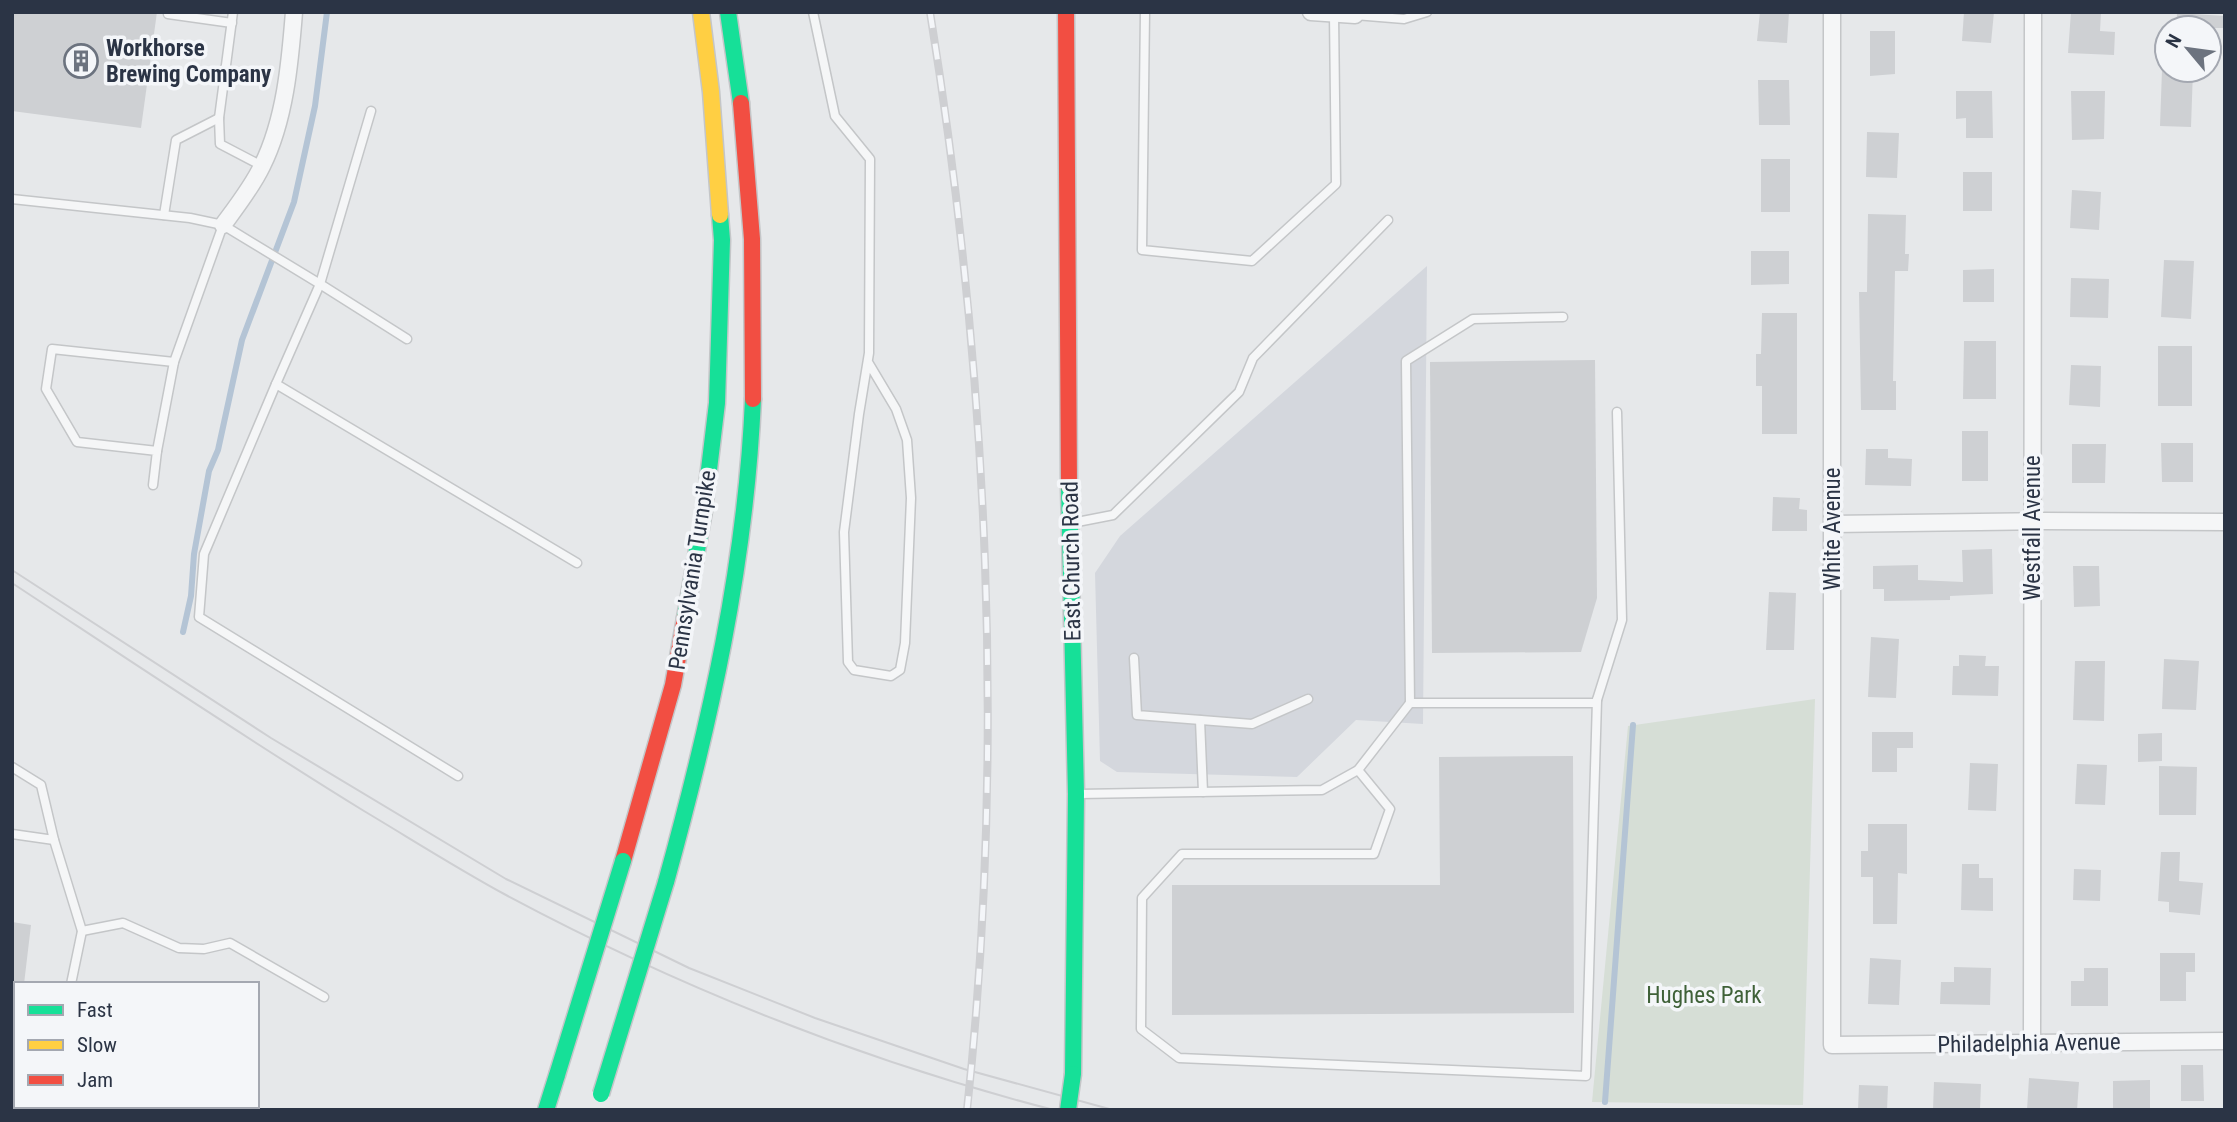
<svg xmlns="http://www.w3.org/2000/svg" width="2237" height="1122" viewBox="0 0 2237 1122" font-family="'Roboto Condensed',sans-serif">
<rect width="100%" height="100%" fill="#e6e8ea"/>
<!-- built -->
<path fill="#d4d7dd" d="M1427,266l-4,458 -67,-4 -59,57 -180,-5 -17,-11 -5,-188 25,-37z"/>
<!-- green -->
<path fill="#d6ded6" d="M1815,699l-12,406 -211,-3 36,-376z"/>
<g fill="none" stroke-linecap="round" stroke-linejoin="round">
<!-- stream -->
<g stroke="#b4c4d5" stroke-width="6">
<path d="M183,632l8,-36 3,-42 15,-83 9,-21 24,-110 52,-138 21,-96 12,-94"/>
<path d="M1605,1102l28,-377"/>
</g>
</g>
<!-- building -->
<g fill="#ced0d3">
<path d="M12,12h145l-16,116 -129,-17z"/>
<path d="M1760,12h29l-2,31 -30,-2z"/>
<path d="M1964,12h30l-3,31 -29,-2z"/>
<path d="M2071,12h30l-1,19 15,1 -1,23 -46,-2z"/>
<path d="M2177,13l48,3v12h-49z"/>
<path d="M1870,31h25v43l-25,2z"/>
<path d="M2162,70h31l-2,57 -31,-1z"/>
<path d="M1758,80h31l1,45h-31z"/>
<path d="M1956,91h36l1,47h-27v-20l-10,1z"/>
<path d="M2071,91h34l-1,48 -32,1z"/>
<path d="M1867,132l32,1 -2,45 -31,-1z"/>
<rect x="1761" y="159" width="29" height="53"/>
<rect x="1963" y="172" width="29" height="39"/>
<path d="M2072,190l29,2 -2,38 -29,-2z"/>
<path d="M1868,214l38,1 -1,39h4l-1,17h-13l-2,110h3v29h-35l-2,-118h8z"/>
<path d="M1751,251h38v33l-38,1z"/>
<path d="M2164,260l30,1 -3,58 -30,-2z"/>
<path d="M1994,269v33h-31v-32z"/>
<path d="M2071,278l38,1 -1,39 -38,-1z"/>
<path d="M1762,313h35v121h-35v-48h-6v-32h5z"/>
<path d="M1964,341h32v58h-33z"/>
<rect x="2158" y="346" width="34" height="60"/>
<path d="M1595,360l2,238 -16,54 -149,1 -2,-291z"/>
<path d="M2071,365l30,1 -1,41 -31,-2z"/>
<rect x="1962" y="431" width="26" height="50"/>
<path d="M2161,443h32v39h-31z"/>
<path d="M2072,444h34l-1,39h-33z"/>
<path d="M1866,449h22v9l24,1 -1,27 -46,-1z"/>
<path d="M1773,497l27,1 -1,11 8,1v21h-35z"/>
<path d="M1992,549l1,45 -43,2v4l-66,1v-12h-11v-23l45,-1v15l45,2 -1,-32z"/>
<path d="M2073,566h26l1,40 -26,1z"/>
<path d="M1769,592l27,1 -2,57h-28z"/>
<path d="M1871,637l28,2 -3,59 -28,-1z"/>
<path d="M1959,655l27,1 -1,10h14l-1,30 -46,-1 1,-29h6z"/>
<path d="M2164,659l35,2 -3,49 -34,-1z"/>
<path d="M2075,661h30l-1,60 -31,-1z"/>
<path d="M1872,732h41v16h-16v24h-25z"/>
<path d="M2162,733v28l-24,1v-28z"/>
<path d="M1573,756l1,257 -402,2v-130h268l-1,-128z"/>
<path d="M1970,763l28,1 -2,47 -28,-1z"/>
<path d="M2077,764l30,1 -2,40 -30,-1z"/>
<path d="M2159,766l38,1 -1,48h-37z"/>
<path d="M1868,824h39v50l-9,-1 -1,51h-24v-47h-12v-26h7z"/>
<path d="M2161,852h19l-1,29 24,2 -3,32 -31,-3v-10l-11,-1z"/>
<path d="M1962,864h17v14h14v33l-32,-1z"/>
<path d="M2074,869l27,1 -1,31 -27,-1z"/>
<path d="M12,922l19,3 -7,59h-8v11h-4z"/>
<path d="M2160,953h35v19h-9v29h-26z"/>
<path d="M1870,958l31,2 -2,45 -31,-1z"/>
<path d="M1954,967l37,1 -1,37 -50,-1 1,-22h13z"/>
<path d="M2084,968h24v38h-37v-25h13z"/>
<path d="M2181,1065h22l1,36h-23z"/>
<path d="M2029,1078l50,4 -2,28h-50z"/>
<path d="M2150,1080v30h-37v-29z"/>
<path d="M1934,1082l47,2 -1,26h-47z"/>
<path d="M1859,1085l29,1 -1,24h-29z"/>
</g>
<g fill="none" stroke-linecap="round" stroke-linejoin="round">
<!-- lane casing -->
<g stroke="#c4c6c8" stroke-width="11">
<g id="lane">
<path d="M233,12l-14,106 1,26 42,22"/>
<path d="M813,12l22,104 35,43 -1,194 -10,61 -15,118 4,130 6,8 37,6 9,-6 5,-27 6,-145 -4,-58 -11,-31 -28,-47"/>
<path d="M1145,12l-3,238 110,11 84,-77 -2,-170"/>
<path d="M168,14l64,9"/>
<path d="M1355,15l49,4 23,-7"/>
<path d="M371,111l-51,173 87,55"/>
<path d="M12,199l178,19 33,7 97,59 -44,100 301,179"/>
<path d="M164,215l12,-75 43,-22"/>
<path d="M1563,317l-90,2 -67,42 4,342h186l26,-83 -5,-208"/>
<path d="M276,384l-72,170 -5,63 259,159"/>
<path d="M157,451l17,-89 49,-137"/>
<path d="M153,485l4,-34 -80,-9 -31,-53 6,-40 122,13"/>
<path d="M1072,523l41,-8 126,-123 14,-34 135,-138"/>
<path d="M1134,658l3,57 115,9 56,-25"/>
<path d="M1200,720l3,72"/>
<path d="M12,767l29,18 13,55 -42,-6"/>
<path d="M1358,770l32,39 -16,45h-192l-40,44 -1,131 38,29 407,18 11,-376"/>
<path d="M1079,794l243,-4 36,-20 52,-67"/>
<path d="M54,840l28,91 -11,53"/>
<path d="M82,931l41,-8 56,25 25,1 26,-6 94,54"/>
<path d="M43,1110l1,-4"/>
</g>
</g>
<!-- street casing -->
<g stroke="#c4c6c8" stroke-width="19">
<g id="street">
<path d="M1311,12l44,3"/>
<path d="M1832,12v1033l393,-4"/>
<path d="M223,225c14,-19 29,-38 39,-59 23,-46 28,-103 32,-154"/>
<path d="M1832,524l212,-3 181,1"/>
<path d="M2032,1043l1,-1031"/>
</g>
</g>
<!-- fast casing -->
<g stroke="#c4c6c8" stroke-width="19">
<g id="fast">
<path d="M728,12l13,91"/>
<path d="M1069,486l7,308 -3,280"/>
<path d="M685,618l19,-107 13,-108 5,-163 -2,-25"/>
<path d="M666,882c44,-159 80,-318 87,-483"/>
<path d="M546,1110l11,-35"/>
</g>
</g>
<!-- slow casing -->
<g stroke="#c4c6c8" stroke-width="19">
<path id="slow" d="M701,12l10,80 9,123"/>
</g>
<!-- jam casing -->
<g stroke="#c4c6c8" stroke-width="19">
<g id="jam">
<path d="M1066,12l3,474"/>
<path d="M741,103l11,136 1,160"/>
<path d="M623,861l50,-176 12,-67"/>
</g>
</g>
<!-- lane -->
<use href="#lane" stroke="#f5f6f7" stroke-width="8"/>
<!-- street -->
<use href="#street" stroke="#f5f6f7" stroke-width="16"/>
<!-- fast -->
<use href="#fast" stroke="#16e098" stroke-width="16"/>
<!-- slow -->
<use href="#slow" stroke="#ffcf43" stroke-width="16"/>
<!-- jam -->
<use href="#jam" stroke="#f24e42" stroke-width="16"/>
<!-- tram -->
<g stroke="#cecfd2" stroke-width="2">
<path d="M12,570l259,168 235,141 183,89 126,50 149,51 149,41"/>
<path d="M12,583c117,77 233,155 352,228 47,28 94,58 142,84 174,93 358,166 548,215"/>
</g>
<!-- rail casing -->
<g stroke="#cecfd2" stroke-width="8">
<path id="rail" d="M930,12c58,360 76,735 37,1098"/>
</g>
<!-- rail -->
<use href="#rail" stroke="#f4f6f9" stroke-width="5" stroke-dasharray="16" stroke-linecap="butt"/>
<!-- fast-bridge casing -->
<g stroke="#c4c6c8" stroke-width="19" stroke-linecap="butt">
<g id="fast-bridge">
<path d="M557,1075l66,-214"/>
<path d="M601,1094l65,-212"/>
<path d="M1068,1110l5,-36"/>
</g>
</g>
<!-- fast-bridge -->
<use href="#fast-bridge" stroke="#16e098" stroke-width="16"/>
</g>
<!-- icons -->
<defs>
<g id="building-ring" transform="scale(1.75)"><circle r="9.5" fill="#f4f6f9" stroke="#6c737f" stroke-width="1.5"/><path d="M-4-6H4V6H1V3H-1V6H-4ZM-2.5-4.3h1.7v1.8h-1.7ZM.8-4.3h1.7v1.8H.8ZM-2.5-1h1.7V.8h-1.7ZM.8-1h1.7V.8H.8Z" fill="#6c737f"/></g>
</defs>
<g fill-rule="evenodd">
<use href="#building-ring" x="81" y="61"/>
</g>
<g text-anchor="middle" stroke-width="7" stroke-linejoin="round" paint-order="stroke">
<!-- poi labels -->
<g font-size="23" font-weight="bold" fill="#2b3445" stroke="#f4f6f9" text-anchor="start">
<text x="106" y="56">Workhorse<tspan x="106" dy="26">Brewing Company</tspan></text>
</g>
<!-- street labels -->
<g font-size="23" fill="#2b3445" stroke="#f4f6f9">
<text transform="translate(2032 528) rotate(-90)" y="8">Westfall Avenue</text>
<text transform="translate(1832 529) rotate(-90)" y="8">White Avenue</text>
<text transform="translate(1071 561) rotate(-91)" y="8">East Church Road</text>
<text transform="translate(692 570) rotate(-81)" y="8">Pennsylvania Turnpike</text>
<text transform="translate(2029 1043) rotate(-1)" y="8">Philadelphia Avenue</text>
</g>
<!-- park labels -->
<g font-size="23" fill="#3f6138" stroke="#f4f6f9">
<text x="1704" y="1003">Hughes Park</text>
</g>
</g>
<!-- border -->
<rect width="2237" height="1122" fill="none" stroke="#2b3445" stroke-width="28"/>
<!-- legend -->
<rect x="14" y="982" width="245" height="126" fill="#f4f6f9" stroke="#a4a8b1" stroke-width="2"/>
<rect x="28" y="1005" width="35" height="10" fill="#16e098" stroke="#a4a8b1" stroke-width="2"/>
<text x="77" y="1017" font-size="21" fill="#2b3445">Fast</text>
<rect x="28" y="1040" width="35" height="10" fill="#ffcf43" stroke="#a4a8b1" stroke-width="2"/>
<text x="77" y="1052" font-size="21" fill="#2b3445">Slow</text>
<rect x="28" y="1075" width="35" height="10" fill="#f24e42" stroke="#a4a8b1" stroke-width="2"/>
<text x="77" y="1087" font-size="21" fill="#2b3445">Jam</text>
<!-- north arrow -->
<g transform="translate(2188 49) rotate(299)"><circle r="33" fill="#f4f6f9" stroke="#a4a8b1" stroke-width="2"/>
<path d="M0-5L12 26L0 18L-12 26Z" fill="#6c737f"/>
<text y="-10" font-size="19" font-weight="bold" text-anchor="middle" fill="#2b3445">N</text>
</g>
</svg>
